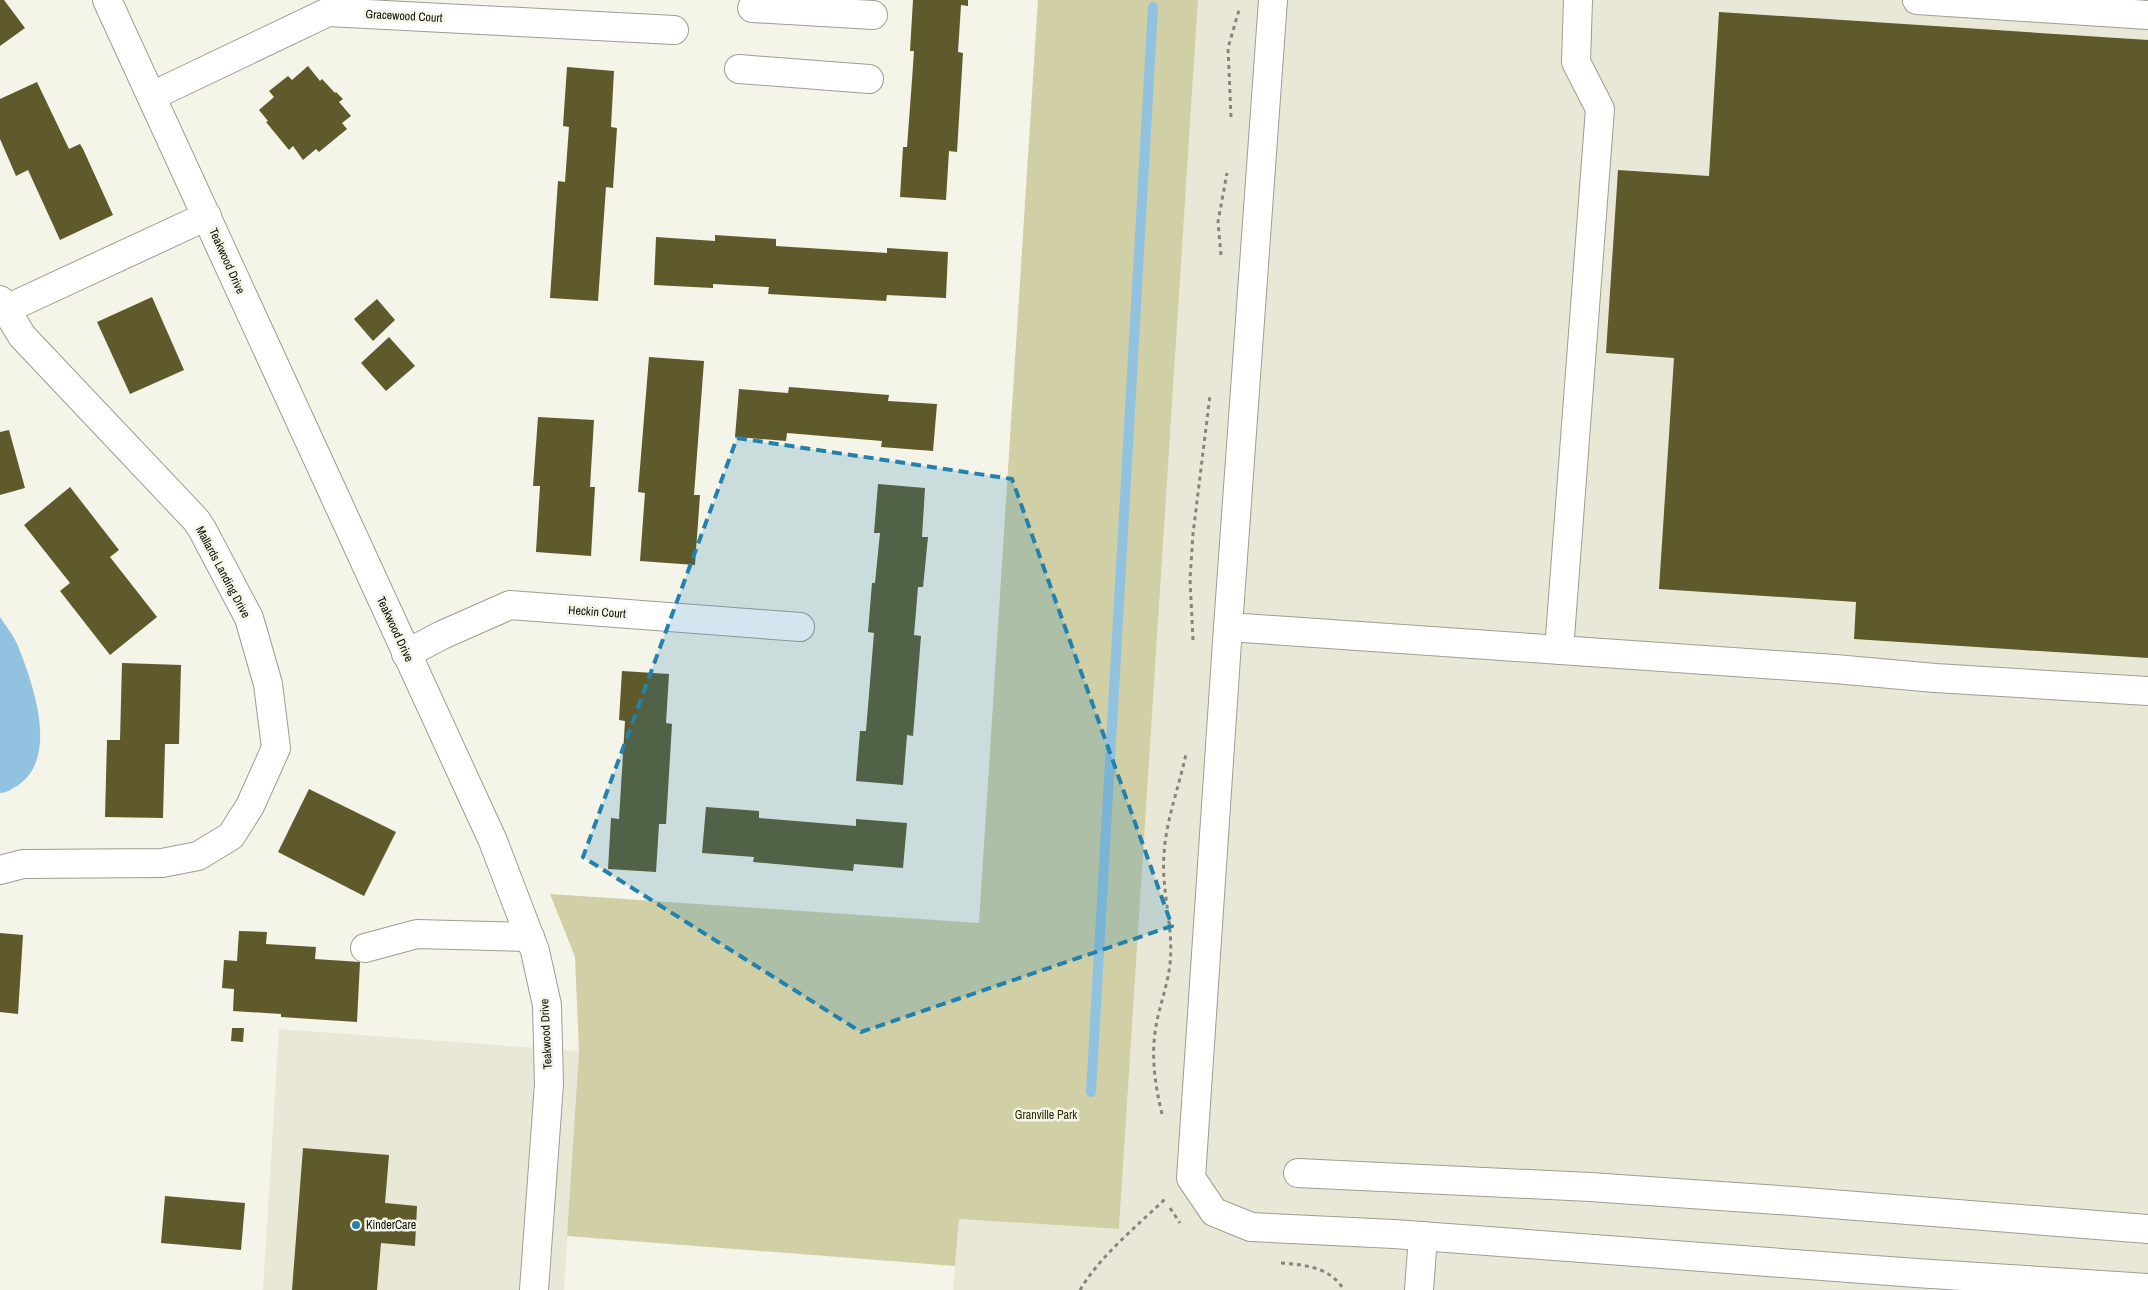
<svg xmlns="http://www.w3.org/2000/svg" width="2148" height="1290" viewBox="0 0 2148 1290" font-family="'Archivo Narrow',sans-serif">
<rect width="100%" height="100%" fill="#f4f4e8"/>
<!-- built -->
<g fill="#e9e8d6">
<path d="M1198,0h950v1290h-1195l6,-71 160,10z"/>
<path d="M279,1029l300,22 -15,239h-301z"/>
</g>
<!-- green -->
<path fill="#d1cfa6" d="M1038,0h160l-79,1229 -160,-10 -4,47 -388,-30 12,-185 -4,-94 -25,-63 429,29z"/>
<!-- water -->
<path fill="#91c2df" d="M0,617c6,9 14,19 18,29 15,38 42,112 -1,140 -6,3 -10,7 -17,7z"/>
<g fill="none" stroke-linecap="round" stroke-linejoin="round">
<!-- stream -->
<path stroke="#91c2df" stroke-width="10" d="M1091,1092l62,-1085"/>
</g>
<!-- building -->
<g fill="#5e5a2c">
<path d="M0,0h4l21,28 -25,18z"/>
<path d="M913,0h55v6l-7,-1 -3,47 5,1 -6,99 -8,-1 -3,49 -46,-3 3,-50h4l5,-67 2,-29h-4z"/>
<path d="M1719,12l429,28v618l-294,-19 2,-37 -197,-13 15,-231 -68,-5 12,-183 91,6z"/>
<path d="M308,66l12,15 2,-2 13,14 1,-1 7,7 -4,3 12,14 -9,7 5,6 -28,23 -3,-3 -13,11 -10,-14 -4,4 -23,-28 2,-1 -9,-11 15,-13 -5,-6 19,-15 4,4z"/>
<path d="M567,67l47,4 -3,56 6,1 -4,60 -7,-1 -8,114 -48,-3 8,-117 7,1 4,-55 -6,-1z"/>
<path d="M37,82l32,67 11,-5 3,5 30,66 -53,25 -32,-70 -12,6 -16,-37v-40z"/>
<path d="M715,235l61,4v7l111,7v-5l61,4 -2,46 -59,-3 -1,6 -118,-7 1,-7 -56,-3v4l-59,-3 2,-48 59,4z"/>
<path d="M152,297l32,73 -54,24 -33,-72z"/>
<path d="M377,299l18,21 -22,21 -19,-22z"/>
<path d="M389,337l26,29 -29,25 -25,-28z"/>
<path d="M649,357l55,4 -10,134h6l-5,70 -55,-4 5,-68 -7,-1z"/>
<path d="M789,387l100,8 -1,6 49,3 -4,47 -52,-4 1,-6 -95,-8 -1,8 -51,-4 4,-48 49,4z"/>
<path d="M538,417l56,3 -4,67h5l-4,69 -55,-4 4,-66h-7z"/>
<path d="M9,430l16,58 -25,7v-63z"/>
<path d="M878,484l47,4 -3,49h6l-5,50h-5l-4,48 7,1 -8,100 -6,-1 -4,50 -47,-4 4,-50h6l8,-98 -6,-1 4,-49h3l5,-50h-6z"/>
<path d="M70,487l49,63 -9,7 47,60 -47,38 -50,-64 10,-8 -46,-58z"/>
<path d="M122,663l59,2 -2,79h-14l-2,74 -58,-1 2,-77h13z"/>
<path d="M622,671l47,3 -3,49 6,1 -6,100h-7l-3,48 -48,-3 3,-51 8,1 6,-98 -6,-1z"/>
<path d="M309,789l87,43 -32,64 -86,-44z"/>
<path d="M706,807l53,4v7l97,8v-7l51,4 -4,45 -49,-4 -1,7 -100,-9 1,-5 -52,-4z"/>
<path d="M239,931l28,1 -1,12 50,3 -1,12 45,3 -3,60 -76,-5v-3l-48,-3 1,-22 -12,-1 2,-28 13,1z"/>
<path d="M0,933l23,2 -5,79 -18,-2z"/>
<path d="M232,1028h12l-1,14 -12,-1z"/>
<path d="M303,1148l86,7 -4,48 32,3 -2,40 -34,-3 -4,47h-85z"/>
<path d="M165,1196l80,7 -4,47 -80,-7z"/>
</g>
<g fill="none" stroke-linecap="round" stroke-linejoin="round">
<!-- minor casing -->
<g stroke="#9e9d93" stroke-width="30">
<g id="minor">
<path d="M107,0l386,841 42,110 12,54 2,79 -15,206"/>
<path d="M1273,0l-45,627 -37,551 23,34 37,15 143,7 522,39 232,15"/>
<path d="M1917,0l231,15"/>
<path d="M752,8l121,7"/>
<path d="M739,69l130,10"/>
<path d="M152,96l176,-84 346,18"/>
<path d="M0,300l22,36 174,184 6,9 47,89 19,66 8,64 -26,58 -19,30 -33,20 -36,7 -139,1 -23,6"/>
<path d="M0,312l207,-96"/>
<path d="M1228,627l607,42 100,9 213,13"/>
<path d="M1559,650l41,-541 -24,-47 2,-62"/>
<path d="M406,654l36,-19 68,-30 290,22"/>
<path d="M365,948l52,-14 113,3"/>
<path d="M1298,1173l292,14 203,14 355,28"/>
<path d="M1419,1290l4,-54"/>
</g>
</g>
<!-- path -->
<g stroke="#86867e" stroke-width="3" stroke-dasharray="4 4" stroke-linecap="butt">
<path d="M1231,117l-3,-69 11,-38"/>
<path d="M1221,255l-3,-33 9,-49"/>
<path d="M1193,640l-3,-61 3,-45 17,-139"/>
<path d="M1162,1114c-8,-33 -12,-64 -4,-98 4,-17 10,-34 12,-52 4,-37 -9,-73 -6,-110 2,-34 15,-67 22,-100"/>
<path d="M1170,1208l10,15"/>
<path d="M1281,1263c25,2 49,4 63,27"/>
<path d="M1080,1290c21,-35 56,-63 85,-91"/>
</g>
<!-- minor -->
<use href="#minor" stroke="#fff" stroke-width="28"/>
</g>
<!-- marked area -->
<path fill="#2381ad" fill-opacity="0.2" stroke="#2381ad" stroke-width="4" stroke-dasharray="10 6" stroke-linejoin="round" d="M737,438l275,41 160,447 -311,106 -278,-175z"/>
<!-- markers -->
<circle fill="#2381ad" stroke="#f4f4e8" stroke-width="2" cx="356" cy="1225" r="5"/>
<g text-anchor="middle" stroke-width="5" stroke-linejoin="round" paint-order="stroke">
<!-- street labels -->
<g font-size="12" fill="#0d0d09" stroke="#f4f4e8">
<text transform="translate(404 16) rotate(3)" y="4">Gracewood Court</text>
<text transform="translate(227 261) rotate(66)" y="4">Teakwood Drive</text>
<text transform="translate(223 572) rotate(62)" y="4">Mallards Landing Drive</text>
<text transform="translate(597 612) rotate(4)" y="4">Heckin Court</text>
<text transform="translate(395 629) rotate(65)" y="4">Teakwood Drive</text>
<text transform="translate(546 1034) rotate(-93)" y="4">Teakwood Drive</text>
</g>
<!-- park labels -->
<g font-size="12" fill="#2e2b02" stroke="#f4f4e8">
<text x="1046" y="1119">Granville Park</text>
</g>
<!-- poi labels -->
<g font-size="12" fill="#0d0d09" stroke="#f4f4e8" text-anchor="start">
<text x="366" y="1229">KinderCare</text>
</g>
</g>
</svg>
